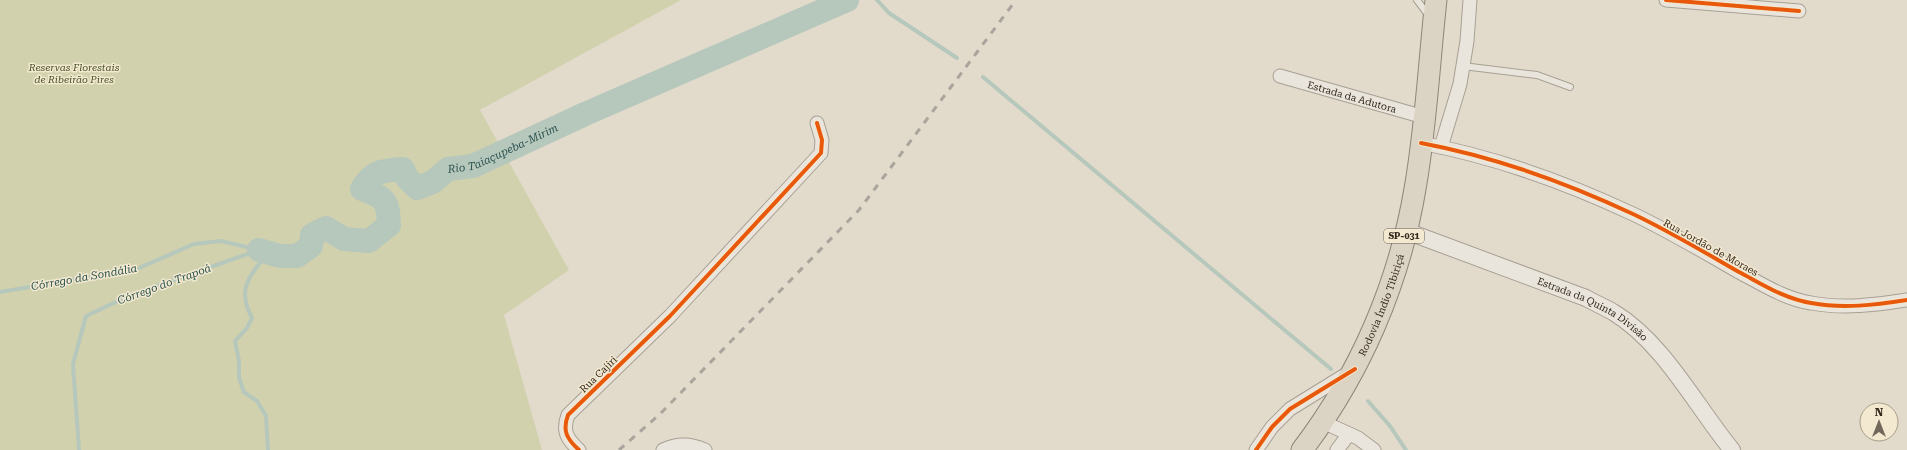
<svg xmlns="http://www.w3.org/2000/svg" width="1907" height="450" viewBox="0 0 1907 450" font-family="'Roboto Serif',serif">
<rect width="100%" height="100%" fill="#e2dbcb"/>
<!-- green -->
<path fill="#d1d1ae" d="M0,0h681l-201,110 89,160 -65,45 38,135h-542z"/>
<g fill="none" stroke-linecap="round" stroke-linejoin="round">
<!-- stream -->
<g stroke="#b6c7bc" stroke-width="4">
<path d="M877,0l12,13 68,45"/>
<path d="M983,77l348,292"/>
<path d="M259,250l1,13c-16,19 -20,32 -8,55l-5,10 -12,13 4,20v17l5,14 13,9 9,15 2,34"/>
<path d="M0,292l137,-23 57,-25 27,-3 38,9"/>
<path d="M1368,401l22,25 16,24"/>
<path d="M79,450l-6,-86 13,-48 45,-21 128,-45"/>
</g>
<!-- river -->
<path stroke="#b6c7bc" stroke-width="24" id="s1" d="M259,250l21,6h17l14,-10 1,-11 14,-7 18,11 25,2 20,-16c-1,-26 -4,-27 -27,-36 11,-19 20,-18 41,-20l4,9 10,10 16,-6 15,-13 25,-3 112,-52 262,-114"/>
<!-- service casing -->
<g stroke="#a7a094" stroke-width="8">
<g id="service">
<path d="M1417,0l12,16"/>
<path d="M1463,66l74,9 33,12"/>
</g>
</g>
<!-- minor casing -->
<g stroke="#a7a094" stroke-width="15">
<g id="minor">
<path d="M1666,0l133,11"/>
<path id="s2" d="M1280,76l144,41"/>
<path d="M1421,143c74,14 144,39 212,71 36,17 71,38 106,58 23,12 46,27 72,31 32,6 64,2 96,-3"/>
<path d="M1441,147l19,-63 7,-43 3,-41"/>
<path d="M1323,422l35,16 16,12"/>
<path d="M579,450c-12,-11 -17,-19 -11,-35l102,-99 151,-163 1,-13 -5,-17"/>
<path d="M663,450c14,-7 27,-7 42,0"/>
<path d="M1256,450l16,-23 18,-18 60,-37"/>
<path d="M1337,450l12,-16"/>
</g>
</g>
<!-- tertiary casing -->
<g stroke="#a7a094" stroke-width="18">
<g id="tertiary">
<path id="s3" d="M1406,231l180,67c9,5 18,9 27,14 51,31 82,93 119,138"/>
</g>
</g>
<!-- trunk casing -->
<g stroke="#8c857b" stroke-width="23">
<g id="trunk">
<path id="s4" d="M1302,450c58,-76 97,-166 113,-261 11,-62 14,-126 21,-189"/>
</g>
</g>
<!-- service -->
<use href="#service" stroke="#eae5dc" stroke-width="6"/>
<!-- minor -->
<use href="#minor" stroke="#eae5dc" stroke-width="13"/>
<!-- tertiary -->
<use href="#tertiary" stroke="#eae5dc" stroke-width="16"/>
<!-- trunk -->
<use href="#trunk" stroke="#dbd3c4" stroke-width="21"/>
<!-- rail -->
<path stroke="#a9a59c" stroke-width="3" stroke-dasharray="7 7" stroke-linecap="butt" d="M619,450l41,-36 199,-204 157,-210"/>
<!-- cycleway casing -->
<g stroke="#f3e9d0" stroke-width="6">
<g id="cycleway">
<path d="M1666,0l133,11"/>
<path d="M1421,143c74,14 144,39 212,71 36,17 71,38 106,58 23,12 46,27 72,31 32,6 64,2 96,-3"/>
<path d="M579,450c-12,-11 -17,-19 -11,-35l102,-99 151,-163 1,-13 -5,-17"/>
<path d="M1256,450l16,-23 18,-18 65,-40"/>
</g>
</g>
<!-- cycleway -->
<use href="#cycleway" stroke="#e8590c" stroke-width="4"/>
</g>
<g text-anchor="middle" stroke-width="3" stroke-linejoin="round" paint-order="stroke">
<!-- shield labels -->
<rect fill="#f3e9d0" stroke="#6d6253" stroke-width="1" x="1384" y="229" width="40" height="14" rx="3"/>
<g font-size="9" font-weight="bold" fill="#34281d">
<text x="1404" y="239">SP-031</text>
</g>
<!-- park labels -->
<g font-size="10" font-style="italic" fill="#455025" stroke="#f3e9d0">
<text x="74" y="71">Reservas Florestais<tspan x="74" dy="12">de Ribeirão Pires</tspan></text>
</g>
<!-- street labels -->
<g font-size="10" fill="#34281d" stroke="#f3e9d0">
<text dy="4" stroke="none"><textPath href="#s2" startOffset="75">Estrada da Adutora</textPath></text>
<text transform="translate(1711 247) rotate(29)" y="4">Rua Jordão de Moraes</text>
<text dy="4" stroke="none"><textPath href="#s4" startOffset="166">Rodovia Índio Tibiriçá</textPath></text>
<text dy="4" stroke="none"><textPath href="#s3" startOffset="203">Estrada da Quinta Divisão</textPath></text>
<text transform="translate(598 374) rotate(-44)" y="4">Rua Cajiri</text>
</g>
<!-- water labels -->
<g font-size="11" font-style="italic" fill="#2d5451" stroke="#f3e9d0">
<text dy="4" stroke="none"><textPath href="#s1" startOffset="373">Rio Taiaçupeba-Mirim</textPath></text>
<text transform="translate(84 277) rotate(-10)" y="4">Córrego da Sondália</text>
<text transform="translate(164 284) rotate(-20)" y="4">Córrego do Trapoá</text>
</g>
</g>
<!-- north arrow -->
<g transform="translate(1879 422)"><circle r="19" fill="#f3e9d0" stroke="#a79c88"/>
<path d="M0-3L7 15L0 10L-7 15Z" fill="#71675a"/>
<text y="-6" font-size="11" font-weight="bold" text-anchor="middle" fill="#34281d">N</text>
</g>
</svg>
